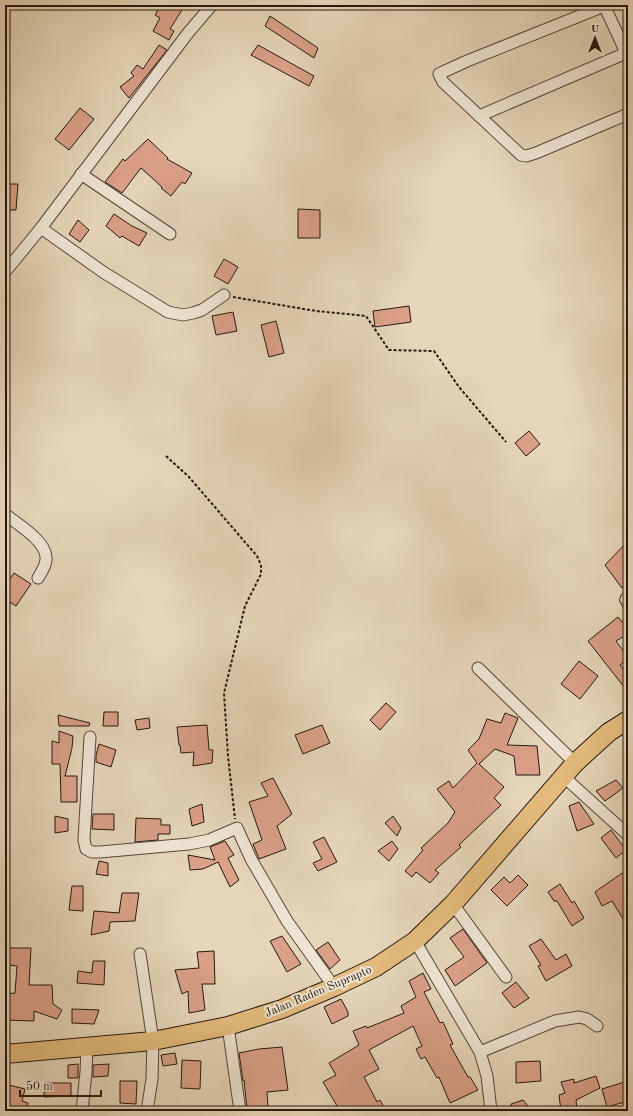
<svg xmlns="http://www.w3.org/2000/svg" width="633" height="1116" viewBox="0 0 633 1116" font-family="'Old Standard TT',serif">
<rect width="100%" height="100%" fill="#e6d5b9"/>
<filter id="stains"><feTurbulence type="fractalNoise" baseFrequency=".005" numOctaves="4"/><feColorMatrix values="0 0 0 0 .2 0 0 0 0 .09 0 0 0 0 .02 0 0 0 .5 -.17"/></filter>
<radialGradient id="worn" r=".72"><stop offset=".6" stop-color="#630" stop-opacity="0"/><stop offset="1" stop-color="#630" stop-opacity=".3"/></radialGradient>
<!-- building -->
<g fill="#daa088" stroke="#241710">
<path d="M161,5h24l-15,24 4,2 -5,9 -16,-9 7,-13 -5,-3z"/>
<path d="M270,16l48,32 -4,10 -49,-32z"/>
<path d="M159,45l8,5 -38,48 -9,-11 14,-11 -3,-3 6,-8 6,4z"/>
<path d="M258,45l56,31 -5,10 -58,-31z"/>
<path d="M80,108l14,11 -25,31 -14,-11z"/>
<path d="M148,139l20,19 -1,1 25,14 -7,11 -3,-2 -11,14 -10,-8 1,-1 -21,-19 -19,25 -17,-11 18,-23 2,2z"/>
<path d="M5,184h13l-2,26h-11z"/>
<path d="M298,209l22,1v28h-22z"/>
<path d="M114,214l18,12 15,7 -8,13 -17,-10 -2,2 -14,-12z"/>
<path d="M78,220l11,10 -9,12 -11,-8z"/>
<path d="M224,259l14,8 -10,17 -14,-8z"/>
<path d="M409,306l2,16 -36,5 -2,-16z"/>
<path d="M233,312l4,19 -21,4 -4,-19z"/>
<path d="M276,321l8,32 -15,4 -8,-32z"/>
<path d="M529,431l11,13 -14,12 -11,-13z"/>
<path d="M628,541v42l-6,5 -17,-23z"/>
<path d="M14,573l17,11 -15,22 -11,-7v-13z"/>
<path d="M618,617l10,12v5l-12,7 12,16v2l-8,6 8,11v16l-40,-51z"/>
<path d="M579,661l19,15 -18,23 -19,-15z"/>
<path d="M386,703l10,9 -16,18 -10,-10z"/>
<path d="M104,712h14v14h-15z"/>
<path d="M505,713l13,5 -11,27 30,1 3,29h-24l-2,-19 -19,-7 -16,15 25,23 -10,11 7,7 -42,40 2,2 -26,23 4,3 -9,10 -14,-11 -4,5 -7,-6 18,-21 -2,-2 27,-25 7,-11 -18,-23 12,-8 4,7 24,-25 -9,-13 11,-11 8,-20 14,4z"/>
<path d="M58,715l32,8 -1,3h-30z"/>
<path d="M149,718l1,10 -13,2 -2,-10z"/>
<path d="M207,725l2,25h4l-1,13 -19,3 1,-14 -13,1 -1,-8h-1l-2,-18z"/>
<path d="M322,725l8,18 -27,11 -8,-19z"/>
<path d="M59,731l14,5 -1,12 -7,28h12v26h-16l-1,-38h-8v-23l7,2z"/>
<path d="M99,744l17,6 -5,17 -15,-5v-7z"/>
<path d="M273,778l19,36 -15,12 9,23 -27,10 -6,-15 9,-4 -13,-38 19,-6 -7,-13z"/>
<path d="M616,780l7,8 -18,13 -9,-10z"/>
<path d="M579,802l15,22 -17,7 -8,-25z"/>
<path d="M202,804l2,18 -12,4 -3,-17z"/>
<path d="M93,814h21v16l-22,-1z"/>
<path d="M55,816l13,3v12l-13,2z"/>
<path d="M393,816l8,12 -4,8 -12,-13z"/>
<path d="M136,818l25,1v6h9v9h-12v6l-23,2z"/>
<path d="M611,830l15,20 -10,8 -15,-20z"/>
<path d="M324,837l13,25 -19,9 -5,-8 9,-4 -9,-17z"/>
<path d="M225,841l9,14 -6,3 11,22 -9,7 -12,-25 -15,7 -13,1 -2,-15 27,5 -5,-13z"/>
<path d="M392,841l6,8 -9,12 -11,-10z"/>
<path d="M99,861l9,2v13l-12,-2z"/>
<path d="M628,869v58l-16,-26 -10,5 -7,-14z"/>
<path d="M518,875l10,10 -21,21 -16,-16 13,-13 6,6z"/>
<path d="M560,884l12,19 2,-2 10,17 -12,8 -15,-25h-3l-6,-9z"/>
<path d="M72,886h11v25l-14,-1z"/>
<path d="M122,893h17l-4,28 -25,1 -1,9 -18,4 3,-24 25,2z"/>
<path d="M463,929l24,34 -32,23 -10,-16 19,-13 -14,-19z"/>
<path d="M282,936l19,28 -14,8 -17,-31z"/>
<path d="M541,939l15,21 10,-6 6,12 -26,15 -8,-15 3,-1 -12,-19z"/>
<path d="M328,942l12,18 -10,9 -14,-19z"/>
<path d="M8,948h23l-2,37h23l1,19 9,6 -5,9 -23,-8v10l-29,-1v-26l10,-1 2,-27 -10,-1z"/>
<path d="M214,951l1,33h-13l3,26 -16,3 -1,-22 -6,3 -7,-24 24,-2 -2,-16z"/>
<path d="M93,961h12l-1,24 -27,-2 1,-12 14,2z"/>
<path d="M423,973l8,16 -7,3 16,31 3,-1 10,22 -3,1 18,32h2l8,13 -28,13 -11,-26 -2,1 -12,-21 -4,2 -5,-10 6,-3 -9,-20 -44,24 10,19 -15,8 13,25 3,-2 6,11h-46l-17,-29 13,-7 -7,-12 30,-18 -6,-14 13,-5 1,2 37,-15 -3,-7 15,-9 -7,-16z"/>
<path d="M516,982l13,16 -15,10 -12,-15z"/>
<path d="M341,999l7,13v4l-16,8 -8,-17z"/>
<path d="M72,1009l27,1 -5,14 -22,-1z"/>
<path d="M282,1047l6,43 -21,2 1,15 -21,2 -3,-29 -1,1 -4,-28 20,-4z"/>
<path d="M175,1053l2,11 -14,2 -2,-11z"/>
<path d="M182,1060l19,1 -1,28 -19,-1z"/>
<path d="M540,1061l1,20 -25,2v-21z"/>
<path d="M78,1064v14h-10v-13z"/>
<path d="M109,1064l-1,12 -15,1v-12z"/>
<path d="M596,1076l4,12 -24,12 1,9 -16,2 -2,-16 6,-2 -4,-11 13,-3v4z"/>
<path d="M120,1081h17l-1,23 -16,-1z"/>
<path d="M628,1081v20l-21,6 -5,-18z"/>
<path d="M44,1083h27v13l-27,1z"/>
<path d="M9,1085l16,4 -3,12 6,2 -3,8h-15l-5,-2v-6z"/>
<path d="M523,1100l9,11h-19l-2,-7z"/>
</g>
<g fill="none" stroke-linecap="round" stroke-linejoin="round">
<!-- service casing -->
<g stroke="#54463a" stroke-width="8">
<path id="service" d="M628,593l-4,4 -1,3 5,9"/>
</g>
<!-- minor casing -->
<g stroke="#54463a" stroke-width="13">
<g id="minor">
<path d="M604,5l24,52"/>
<path d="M607,5l-140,56 -24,11 -4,2 4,8 78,73 5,1 10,-3 92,-39"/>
<path d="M479,116l147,-63"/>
<path d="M81,174l89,60"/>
<path d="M41,228l62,44 65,40 15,3 10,-2 9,-3 22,-15"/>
<path d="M5,272l36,-44 147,-195 23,-27"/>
<path d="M5,514c12,10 40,26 41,43 1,7 -4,14 -8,21"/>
<path d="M478,668l97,95"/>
<path d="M90,737l-6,103 2,9 6,3h8l89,-8 20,-4 28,-12 14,31 36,62 47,66"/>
<path d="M563,776l65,59"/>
<path d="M453,904l53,73"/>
<path d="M415,941l65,111 7,24 4,35"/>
<path d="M140,954l13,87 -1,38 -5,32"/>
<path d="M228,1026l12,85"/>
<path d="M480,1052l75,-31 24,-4 8,2 10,7"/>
<path d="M82,1111l4,-39 1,-25"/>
</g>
</g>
<!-- trunk casing -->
<g stroke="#241710" stroke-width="20">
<path id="trunk" d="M5,1054l148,-13 75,-15 54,-17 52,-22 42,-20 39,-26 38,-37 122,-141 34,-31 19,-12"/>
</g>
<!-- path -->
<g stroke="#241710" stroke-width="2" stroke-dasharray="3 2" stroke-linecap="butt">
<path d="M233,297l83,14 50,5 23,34 45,1 25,36 47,55"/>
<path d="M166,456l23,21 68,79 4,9v9l-16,32 -21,87 4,63 7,63"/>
</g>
<!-- service -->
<use href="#service" stroke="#efe4d2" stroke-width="5.5"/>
<!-- minor -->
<use href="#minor" stroke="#efe4d2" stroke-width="11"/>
<!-- trunk -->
<use href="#trunk" stroke="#e3ba7c" stroke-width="18"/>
</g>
<g text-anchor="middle" stroke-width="4" stroke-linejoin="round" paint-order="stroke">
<!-- street labels -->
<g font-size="12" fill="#241710" stroke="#efe4d2">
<text transform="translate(318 991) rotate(-23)" y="4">Jalan Raden Suprapto</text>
</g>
</g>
<!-- margin -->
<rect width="633" height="1116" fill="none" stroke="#e6d5b9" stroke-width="20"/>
<rect x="6" y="6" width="621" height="1104" fill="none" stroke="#241710" stroke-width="2"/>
<rect x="10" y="10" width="613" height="1096" fill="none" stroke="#241710"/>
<!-- north arrow -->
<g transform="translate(595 38)" stroke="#efe4d2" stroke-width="3" paint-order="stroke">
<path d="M0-3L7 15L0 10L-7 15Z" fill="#241710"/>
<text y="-6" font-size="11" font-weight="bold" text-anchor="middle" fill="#241710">U</text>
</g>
<!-- scale -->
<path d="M20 1090v6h81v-6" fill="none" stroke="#241710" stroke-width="2"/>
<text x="26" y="1090" font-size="12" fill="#241710" stroke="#efe4d2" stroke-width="3" paint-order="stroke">50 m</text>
<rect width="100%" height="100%" filter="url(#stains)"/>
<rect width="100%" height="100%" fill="url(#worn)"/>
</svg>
